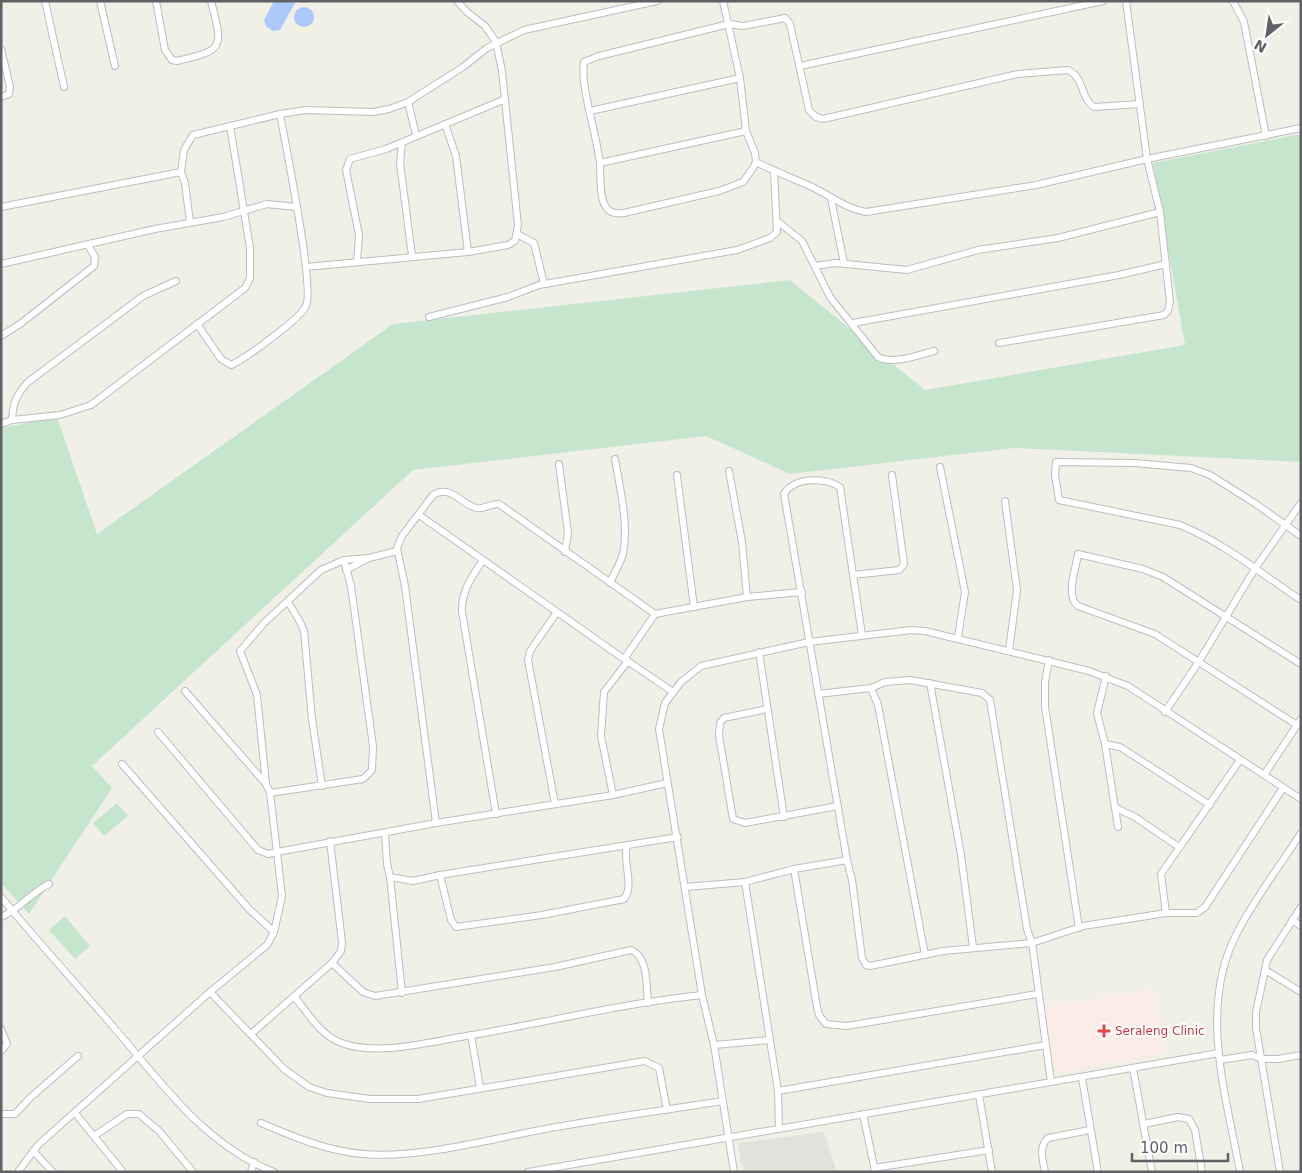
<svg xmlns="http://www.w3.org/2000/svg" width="1302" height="1173" viewBox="0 0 1302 1173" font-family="'DejaVu Sans',sans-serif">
<rect width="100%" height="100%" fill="#f0f0e7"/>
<!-- industrial -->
<path fill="#e2e1db" d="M824,1132l13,40h-90l-6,-8 -3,-21z"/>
<!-- medical -->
<path fill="#fbece5" d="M1153,989l13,64 -107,19 -7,-6 -9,-58z"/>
<!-- green -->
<g fill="#c5e6cc">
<path d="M1301,134v328l-287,-14 -224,26 -84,-38 -293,34 -321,296 20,22 -83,126 -28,-31v-455l56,-11 40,117 296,-210 397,-44 135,110 260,-45 -32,-182z"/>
<path d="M117,803l11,13 -24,20 -11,-13z"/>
<path d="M65,916l25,30 -15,13 -26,-29z"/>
</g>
<!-- water -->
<g fill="#acc9fc">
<path d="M274,1h22l-16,29 -7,1 -7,-5 -2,-6z"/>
<circle cx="304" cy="17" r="10"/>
</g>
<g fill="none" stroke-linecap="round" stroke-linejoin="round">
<!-- minor casing -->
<g stroke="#bcbdc2" stroke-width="8">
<g id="minor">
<path d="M45,1l19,86"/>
<path d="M100,1l15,65"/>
<path d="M156,1l9,49 7,10 5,1c48,-11 46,-13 34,-60"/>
<path d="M723,1l17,77 6,53 9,22 1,9 -3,6 -10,14 -24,9 -95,22c-7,1 -14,1 -18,-6 -7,-10 -5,-29 -6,-41 -2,-30 -20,-77 -16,-104l15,-6 130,-32 14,2 42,-8 5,6 19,86 7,7 7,2 195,-45 50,-4c17,8 12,28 26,37l46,-3"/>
<path d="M1233,1l11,21 22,114"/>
<path d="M1,49l9,38 -1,7 -8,3"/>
<path d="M800,66l303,-65"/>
<path d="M408,102l8,33"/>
<path d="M590,111l150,-33"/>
<path d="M445,124l11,32 12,96"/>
<path d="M402,143l-2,20 12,93"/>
<path d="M756,162c18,9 36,16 54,24 20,9 34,22 56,26l170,-27 111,-26 154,-31"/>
<path d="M600,163l146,-32"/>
<path d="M181,172l4,11 5,39"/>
<path d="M831,199l13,64"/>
<path d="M1,207l180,-35 3,-22 9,-15 87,-21 26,-4 67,2 16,-3 19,-7 55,-35 24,-19 37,-18 133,-29"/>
<path d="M777,221l25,20 28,56 48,60c16,8 39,-2 56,-6"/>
<path d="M517,234l17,9 10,41"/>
<path d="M357,262l2,-27 -13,-65 4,-11 36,-10 117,-49"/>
<path d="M1,264l154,-35 68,-12 44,-13 29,3"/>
<path d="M815,266l21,-3 71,7 71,-20 80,-12 102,-26"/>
<path d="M306,267l162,-15 40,-7 7,-4 3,-16 -16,-154 -6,-29 -11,-16 -18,-14 -10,-11"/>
<path d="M429,317l79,-20 31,-12 198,-35 33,-12 7,-6 -3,-61"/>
<path d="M853,323l266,-48 47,-11"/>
<path d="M197,324l24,35 10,6c14,-6 70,-47 75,-59 9,-17 -21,-164 -26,-192"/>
<path d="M1,336l19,-12 74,-58 1,-9 -7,-12"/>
<path d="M999,343l165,-28 4,-4 2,-9 -10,-90 -13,-53 -21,-158"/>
<path d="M12,420c1,-17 4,-25 16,-38l115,-86 33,-15"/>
<path d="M1,424l11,-4 48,-5 31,-10 154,-117 5,-10v-30l-20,-122"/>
<path d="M559,464l9,69 -3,19"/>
<path d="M940,467l25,125 -7,45"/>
<path d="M729,471l13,71 5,55"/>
<path d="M677,475l17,132"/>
<path d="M1005,501l12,89 -8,60"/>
<path d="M419,515l205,144 31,-45"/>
<path d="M1301,536l-45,-32 -46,-29 -19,-7 -56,-5 -79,-1 -1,13 4,25 121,25c46,19 80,48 121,75"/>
<path d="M483,560c-11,16 -22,32 -21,52l34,202"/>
<path d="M346,570l21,-11"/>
<path d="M853,575l46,-5 5,-6 -12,-89"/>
<path d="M610,583c4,-10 10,-19 13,-29 6,-30 -3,-65 -8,-95"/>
<path d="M288,602l11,18 5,11 8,88 10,67"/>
<path d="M759,652l25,165"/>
<path d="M626,660l47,32"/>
<path d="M1049,660l-4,22v25l34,221"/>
<path d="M1106,676l-9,37 8,31 13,83"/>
<path d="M930,683l31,172 12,92"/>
<path d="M871,688l7,17 47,250"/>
<path d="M818,694l53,-6 14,-6 25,-2 72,13 8,7 37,229 5,14 19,139"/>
<path d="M767,709l-43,9 -4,5 -1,12 14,84 12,4 93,-17"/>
<path d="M1165,712l33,-49 58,-96 45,-64"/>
<path d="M1297,725l-142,-91 -77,-28c-13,-11 -2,-37 0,-52l65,15 20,8 138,87"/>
<path d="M158,732l100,118 10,4 9,-2 -7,-59 -4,-9 -81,-93"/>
<path d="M1105,744l15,3 90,58"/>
<path d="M1240,760l-79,114 5,39h31l8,-6 78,-119"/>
<path d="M122,764l127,145 25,23"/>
<path d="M1264,775l37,-56"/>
<path d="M266,784l-9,-89 -17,-44 24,-28 57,-53 23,-10 25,-2 28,-7"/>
<path d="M270,793l93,-14 9,-9 1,-24 -22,-160 -7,-26"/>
<path d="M613,795l-12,-59 3,-44 24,-31"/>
<path d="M555,804l-27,-144 2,-9 27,-39"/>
<path d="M1116,808l19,9 44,30"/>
<path d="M436,823l-31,-237 -8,-38 5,-12 31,-41c17,-11 28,9 43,13 8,2 15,-5 23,-4l156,110 92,-17 55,-5"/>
<path d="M385,833l2,31 3,13 23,4 27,-6 11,45 5,7 86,-12 82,-16c11,-14 -2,-37 3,-54"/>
<path d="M847,860l5,20 10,78 4,7 4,1 73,-15 89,-8 51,-17 83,-13"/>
<path d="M794,869l23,138 2,8 7,9 21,2 190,-32"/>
<path d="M440,875l238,-38"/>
<path d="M390,877l12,116"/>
<path d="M745,882l33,209 1,38"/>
<path d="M685,887l60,-5 49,-13 53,-9 -63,-366c10,-17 41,-17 56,-7l22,148"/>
<path d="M1,897c35,43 73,84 109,126 48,55 93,122 164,149"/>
<path d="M1,917c18,-7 28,-23 48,-33"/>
<path d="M1292,920l9,6"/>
<path d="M332,963l31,29 12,4 180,-29 76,-17c18,7 15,37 17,53"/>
<path d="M1265,970l36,22"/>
<path d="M210,992l74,77 25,18 18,6 43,6h48l227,-38 14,7 8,42"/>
<path d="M294,996c13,16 25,37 45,46 36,15 90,0 127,-6 79,-13 157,-33 236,-41"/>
<path d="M1,1029l6,15 -6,7"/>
<path d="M251,1034l81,-71 9,-12 1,-9 -12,-101"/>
<path d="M471,1035l9,52"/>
<path d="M714,1045l55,-5"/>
<path d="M1220,1060l32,-5 10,4h16l23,-4"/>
<path d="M1133,1068l19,104"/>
<path d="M1082,1078l16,94"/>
<path d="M778,1091l268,-46"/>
<path d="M979,1095l13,77"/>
<path d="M75,1113l48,59"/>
<path d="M1,1114h14l16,-17 47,-41"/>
<path d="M863,1114l12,57"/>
<path d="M261,1123c33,14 66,28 102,31 51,5 120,-13 172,-23 62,-12 125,-20 187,-30"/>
<path d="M1144,1124l34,-7 11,2 6,11 7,42"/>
<path d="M94,1136l33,-22h12l20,17 34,41"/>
<path d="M33,1151l20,21"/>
<path d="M874,1168l115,-18"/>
<path d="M18,1172l20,-27 172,-153 57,-47 7,-13 8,-36 -5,-44 159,-29 177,-28 54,-12"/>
<path d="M251,1172l3,-10"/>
<path d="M528,1172l691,-119"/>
<path d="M734,1172l-20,-127 -12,-50 -43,-266 6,-26 16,-21 20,-16 108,-24 103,-12 13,1 164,40 39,15 173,113"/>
<path d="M1045,1172c-2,-12 -7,-25 3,-34l42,-8"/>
<path d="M1240,1172c-14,-77 -42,-165 -3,-239 18,-35 43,-67 64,-100"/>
<path d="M1280,1172l-24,-144v-16l11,-52 34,-53"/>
</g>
</g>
<!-- minor -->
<use href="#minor" stroke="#fff" stroke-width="6"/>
</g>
<!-- markers -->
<path fill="#e0444e" stroke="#fff" stroke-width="2" d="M1101.5 1023.5h5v5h5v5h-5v5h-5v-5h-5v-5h5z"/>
<g text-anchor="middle" stroke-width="4" stroke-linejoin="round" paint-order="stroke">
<!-- health labels -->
<g font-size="12" fill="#be3a42" stroke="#fff" text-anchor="start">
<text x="1115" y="1035">Seraleng Clinic</text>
</g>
</g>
<!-- border -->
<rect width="1302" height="1173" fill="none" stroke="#5f6167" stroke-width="5"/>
<!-- north arrow -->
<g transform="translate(1267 35) rotate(210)" stroke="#ffffff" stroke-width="4" paint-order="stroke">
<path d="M0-4L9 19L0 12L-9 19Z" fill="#5f6167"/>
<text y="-8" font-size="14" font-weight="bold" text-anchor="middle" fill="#5f6167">N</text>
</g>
<!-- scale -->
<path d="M1132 1153v8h96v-8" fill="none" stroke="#5f6167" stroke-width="2.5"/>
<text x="1140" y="1153" font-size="15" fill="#5f6167" stroke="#ffffff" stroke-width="4" paint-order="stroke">100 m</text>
</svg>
